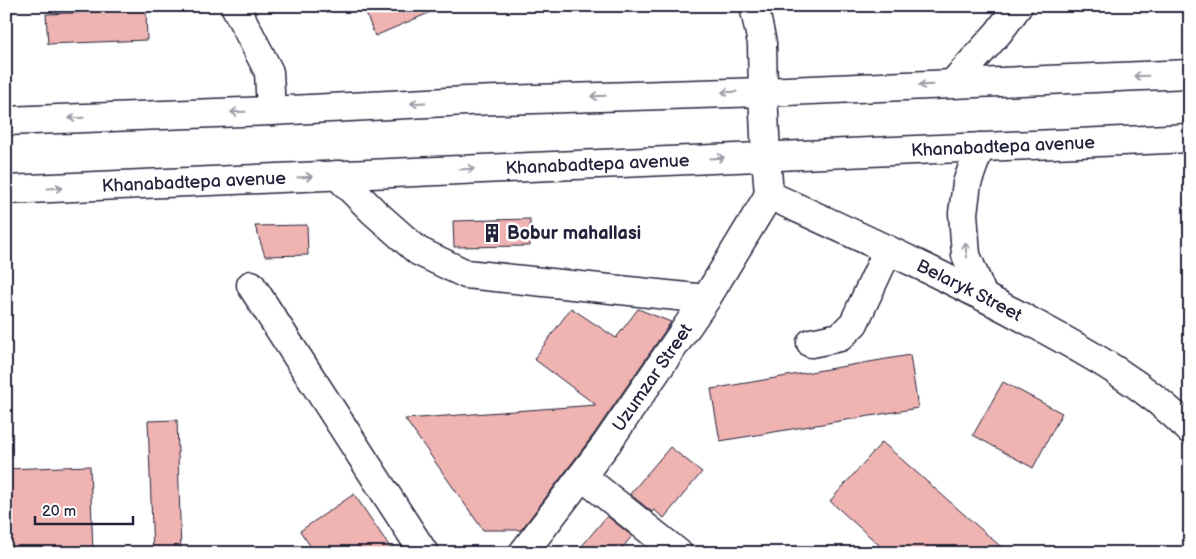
<svg xmlns="http://www.w3.org/2000/svg" width="1196" height="559" viewBox="0 0 1196 559" font-family="'Balsamiq Sans',sans-serif">
<rect width="100%" height="100%" fill="#fff"/>
<filter id="ink" filterUnits="userSpaceOnUse"><feTurbulence type="fractalNoise" baseFrequency=".02" numOctaves="2"/><feDisplacementMap in="SourceGraphic" scale="10" xChannelSelector="R" yChannelSelector="G"/><feConvolveMatrix kernelMatrix="1 2 1 2 8 2 1 2 1" color-interpolation-filters="sRGB"/></filter>
<g filter="url(#ink)">
<!-- building -->
<g fill="#efb3b1" stroke="#22223b">
<path d="M363,6h82l-70,30z"/>
<path d="M146,10l1,30 -99,4 -2,-30z"/>
<path d="M530,219v27l-76,1 -1,-26z"/>
<path d="M307,225l1,30 -43,1 -10,-30z"/>
<path d="M571,308l45,30 22,-29 33,13 -77,112 -73,96h-38l-78,-111 191,-14 -62,-46z"/>
<path d="M910,355l8,53 -198,33 -9,-52z"/>
<path d="M1003,382l59,31 -29,55 -60,-33z"/>
<path d="M177,420l4,133h-28l-5,-132z"/>
<path d="M882,442l126,111h-120l-58,-52z"/>
<path d="M670,447l32,25 -38,46 -10,-8 -2,2 -22,-18z"/>
<path d="M90,466l3,87h-87v-84z"/>
<path d="M354,494l40,59h-79l-15,-22z"/>
<path d="M607,516l25,20 -14,17h-42z"/>
</g>
<g fill="none" stroke-linecap="round" stroke-linejoin="round">
<!-- minor casing -->
<g stroke="#22223b" stroke-width="31">
<g id="minor">
<path d="M235,6l34,66 2,39"/>
<path d="M754,6l8,37 1,49"/>
<path d="M953,83l45,-50 20,-27"/>
<path d="M980,147l-13,36 -4,30 3,42 17,41"/>
<path id="s1" d="M766,156l3,39c89,41 178,81 264,128 56,30 112,61 157,107"/>
<path d="M337,175l37,37 44,39 48,23 240,25"/>
<path d="M251,285l173,268"/>
<path d="M811,343l29,-6 14,-14 34,-73"/>
<path d="M582,476l96,77"/>
<path id="s2" d="M523,553l84,-110 99,-144 63,-104"/>
</g>
</g>
<!-- highway casing -->
<g stroke="#22223b" stroke-width="31">
<g id="highway">
<path d="M763,92l3,64"/>
<path d="M6,121l265,-10 196,-10 296,-9 427,-18"/>
<path id="s3" d="M6,190l1184,-52"/>
</g>
</g>
<!-- minor -->
<use href="#minor" stroke="#fff" stroke-width="28"/>
<!-- highway -->
<use href="#highway" stroke="#fff" stroke-width="28"/>
</g>
<!-- one-way arrows -->
<defs><path id="oneway-shaft" d="M-6 0H5M1.5-3L5.5 0L1.5 3" fill="none" stroke-width="1.6" stroke-linecap="round" stroke-linejoin="round" transform="scale(1.25)"/></defs>
<g stroke="#9c9ca7">
<use href="#oneway-shaft" transform="translate(1141 76) rotate(178)"/>
<use href="#oneway-shaft" transform="translate(926 85) rotate(178)"/>
<use href="#oneway-shaft" transform="translate(729 92) rotate(178)"/>
<use href="#oneway-shaft" transform="translate(598 96) rotate(178)"/>
<use href="#oneway-shaft" transform="translate(418 103) rotate(177)"/>
<use href="#oneway-shaft" transform="translate(238 112) rotate(178)"/>
<use href="#oneway-shaft" transform="translate(76 118) rotate(178)"/>
<use href="#oneway-shaft" transform="translate(717 158) rotate(-3)"/>
<use href="#oneway-shaft" transform="translate(467 169) rotate(-3)"/>
<use href="#oneway-shaft" transform="translate(305 177) rotate(-3)"/>
<use href="#oneway-shaft" transform="translate(55 188) rotate(-3)"/>
<use href="#oneway-shaft" transform="translate(966 250) rotate(-99)"/>
</g>
</g>
<!-- icons -->
<defs>
<g id="building-bare" transform="scale(1.5)"><path d="M-4-6H4V6H1V3H-1V6H-4ZM-2.5-4.3h1.7v1.8h-1.7ZM.8-4.3h1.7v1.8H.8ZM-2.5-1h1.7V.8h-1.7ZM.8-1h1.7V.8H.8Z" fill="#22223b" stroke="#fff" stroke-width="2.5" paint-order="stroke"/></g>
</defs>
<g fill-rule="evenodd">
<use href="#building-bare" x="492" y="233"/>
</g>
<g text-anchor="middle" stroke-width="5" stroke-linejoin="round" paint-order="stroke">
<!-- street labels -->
<g font-size="18" fill="#22223b" stroke="#fff">
<text dy="6" stroke="none"><textPath href="#s3" startOffset="998">Khanabadtepa avenue</textPath></text>
<text dy="6" stroke="none"><textPath href="#s3" startOffset="592">Khanabadtepa avenue</textPath></text>
<text dy="6" stroke="none"><textPath href="#s3" startOffset="188">Khanabadtepa avenue</textPath></text>
<text dy="6" stroke="none"><textPath href="#s1" startOffset="261">Belaryk Street</textPath></text>
<text dy="6" stroke="none"><textPath href="#s2" startOffset="218">Uzumzar Street</textPath></text>
</g>
<!-- poi labels -->
<g font-size="18" font-weight="bold" fill="#22223b" stroke="#fff" text-anchor="start">
<text x="507" y="239">Bobur mahallasi</text>
</g>
</g>
<!-- margin -->
<rect width="1196" height="559" fill="none" stroke="#fff" stroke-width="25"/>
<rect x="12" y="12" width="1171" height="534" fill="none" stroke="#22223b" stroke-width="2" filter="url(#ink)"/>
<!-- scale -->
<path d="M35 516v8h98v-8" fill="none" stroke="#22223b" stroke-width="2.5"/>
<text x="42" y="516" font-size="15" fill="#22223b" stroke="#ffffff" stroke-width="4" paint-order="stroke">20 m</text>
</svg>
